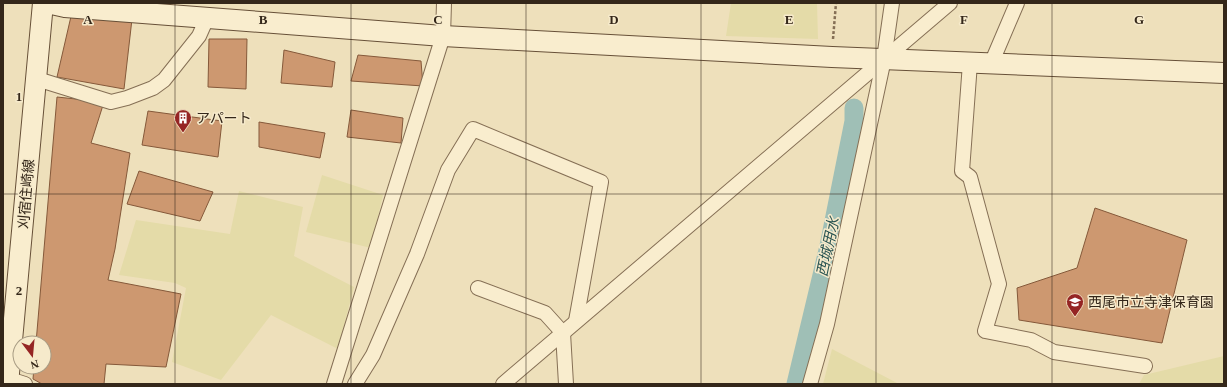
<svg xmlns="http://www.w3.org/2000/svg" width="1227" height="387" viewBox="0 0 1227 387" font-family="'Times New Roman','Noto Sans JP',serif">
<rect width="100%" height="100%" fill="#eee0bb"/>
<!-- farmland -->
<g fill="#e4dba8">
<path d="M731,3h86l1,36 -92,-3z"/>
<path d="M322,175l61,20 -12,53 -65,-16z"/>
<path d="M239,191l64,16 -9,49 60,31 -16,62 -67,-34 -50,65 -49,-18 14,-74 -11,-5 -56,-8 17,-55 94,14z"/>
<path d="M832,349l67,35h-76z"/>
<path d="M1224,356v28h-85l5,-9z"/>
</g>
<g fill="none" stroke-linecap="round" stroke-linejoin="round">
<!-- canal -->
<path stroke="#9fbfb6" stroke-width="19" d="M796,384l33,-138 25,-125v-13"/>
</g>
<!-- building -->
<g fill="#cd9870" stroke="#85593a">
<path d="M72,12l60,7 -8,70 -67,-12z"/>
<path d="M209,39h38l-1,50 -38,-2z"/>
<path d="M284,50l51,12 -3,25 -51,-4z"/>
<path d="M358,55l63,6 2,25 -72,-5z"/>
<path d="M57,97l47,5 -13,41 39,10 -15,96 -7,31 73,14 -15,73 -60,-3 -2,20h-62l-9,-5 1,-12h10v-24h-8z"/>
<path d="M351,110l52,8 -2,25 -54,-6z"/>
<path d="M148,111l74,10 -4,36 -76,-12z"/>
<path d="M259,122l66,11 -5,25 -61,-11z"/>
<path d="M139,171l74,21 -13,29 -73,-17z"/>
<path d="M1095,208l92,32 -25,103 -143,-23 -2,-32 60,-20z"/>
</g>
<g fill="none" stroke-linecap="round" stroke-linejoin="round">
<!-- street casing -->
<g stroke="#856f55" stroke-width="16">
<g id="street">
<path d="M970,63l-8,108 8,6 29,107 -14,47 46,9 23,12 91,14"/>
<path d="M991,64l26,-61"/>
<path d="M37,79l74,23 16,-4 26,-10 11,-8 35,-44 8,-18"/>
<path d="M478,288l67,25 18,20 3,51"/>
<path d="M3,377l22,7"/>
<path d="M334,384l109,-348 1,-33"/>
<path d="M355,384l18,-29 44,-101 31,-84 25,-41 128,53 -25,139"/>
<path d="M503,384l447,-381"/>
<path d="M810,384l17,-60 57,-265 8,-56"/>
</g>
</g>
<!-- secondary casing -->
<g stroke="#675038" stroke-width="22">
<g id="secondary">
<path d="M47,3l18,4 378,29 389,21 392,16"/>
<path d="M8,384l35,-381"/>
</g>
</g>
<!-- path -->
<path stroke="#856f55" stroke-width="2.5" stroke-dasharray="3 2" stroke-linecap="butt" d="M833,39l3,-36"/>
<!-- street -->
<use href="#street" stroke="#f9edce" stroke-width="14"/>
<!-- secondary -->
<use href="#secondary" stroke="#f9edce" stroke-width="20"/>
</g>
<!-- grid -->
<path fill="none" stroke="#34271a" stroke-width="1" stroke-opacity="0.55" d="M175,3v381M351,3v381M526,3v381M701,3v381M876,3v381M1052,3v381M3,194h1221"/>
<!-- icons -->
<defs>
<g id="building-pin" transform="scale(0.9)"><path d="M0 17L-7.5 6A9.5 9.5 0 1 1 7.5 6Z" fill="#952524" stroke="#f6eacb"/><path d="M-4-6H4V6H1V3H-1V6H-4ZM-2.5-4.3h1.7v1.8h-1.7ZM.8-4.3h1.7v1.8H.8ZM-2.5-1h1.7V.8h-1.7ZM.8-1h1.7V.8H.8Z" fill="#fff"/></g>
<g id="school-pin" transform="scale(0.9)"><path d="M0 17L-7.5 6A9.5 9.5 0 1 1 7.5 6Z" fill="#952524" stroke="#f6eacb"/><path d="M0-5L7-2L0 1L-7-2ZM-4 1L0 2.5L4 1V4Q0 6-4 4Z" fill="#fff"/></g>
</defs>
<g fill-rule="evenodd">
<use href="#building-pin" x="183" y="118"/>
<use href="#school-pin" x="1075" y="302"/>
</g>
<g text-anchor="middle" stroke-width="3" stroke-linejoin="round" paint-order="stroke">
<!-- poi labels -->
<g font-size="14" fill="#34271a" stroke="#f6eacb" text-anchor="start">
<text x="196" y="123">アパート</text>
<text x="1088" y="307">西尾市立寺津保育園</text>
</g>
<!-- street labels -->
<g font-size="14" fill="#34271a" stroke="#f6eacb">
<text transform="translate(26 194) rotate(-85)" y="5">刈宿住崎線</text>
</g>
<!-- water labels -->
<g font-size="15" font-style="italic" fill="#295452" stroke="#f6eacb">
<text transform="translate(828 247) rotate(-78)" y="5">西城用水</text>
</g>
</g>
<g font-size="13" text-anchor="middle" font-weight="bold" fill="#34271a" stroke="#f6eacb" stroke-width="3" stroke-linejoin="round" paint-order="stroke">
<text x="88" y="24">A</text>
<text x="263" y="24">B</text>
<text x="438" y="24">C</text>
<text x="614" y="24">D</text>
<text x="789" y="24">E</text>
<text x="964" y="24">F</text>
<text x="1139" y="24">G</text>
<text x="19" y="101">1</text>
<text x="19" y="295">2</text>
</g>
<!-- border -->
<rect width="1227" height="387" fill="none" stroke="#34271a" stroke-width="8"/>
<!-- north arrow -->
<g transform="translate(32 355) rotate(164)"><circle r="19" fill="#f6eacb" stroke="#a89c84"/>
<path d="M0-3L7 15L0 10L-7 15Z" fill="#952524"/>
<text y="-6" font-size="11" font-weight="bold" text-anchor="middle" fill="#34271a">N</text>
</g>
</svg>
